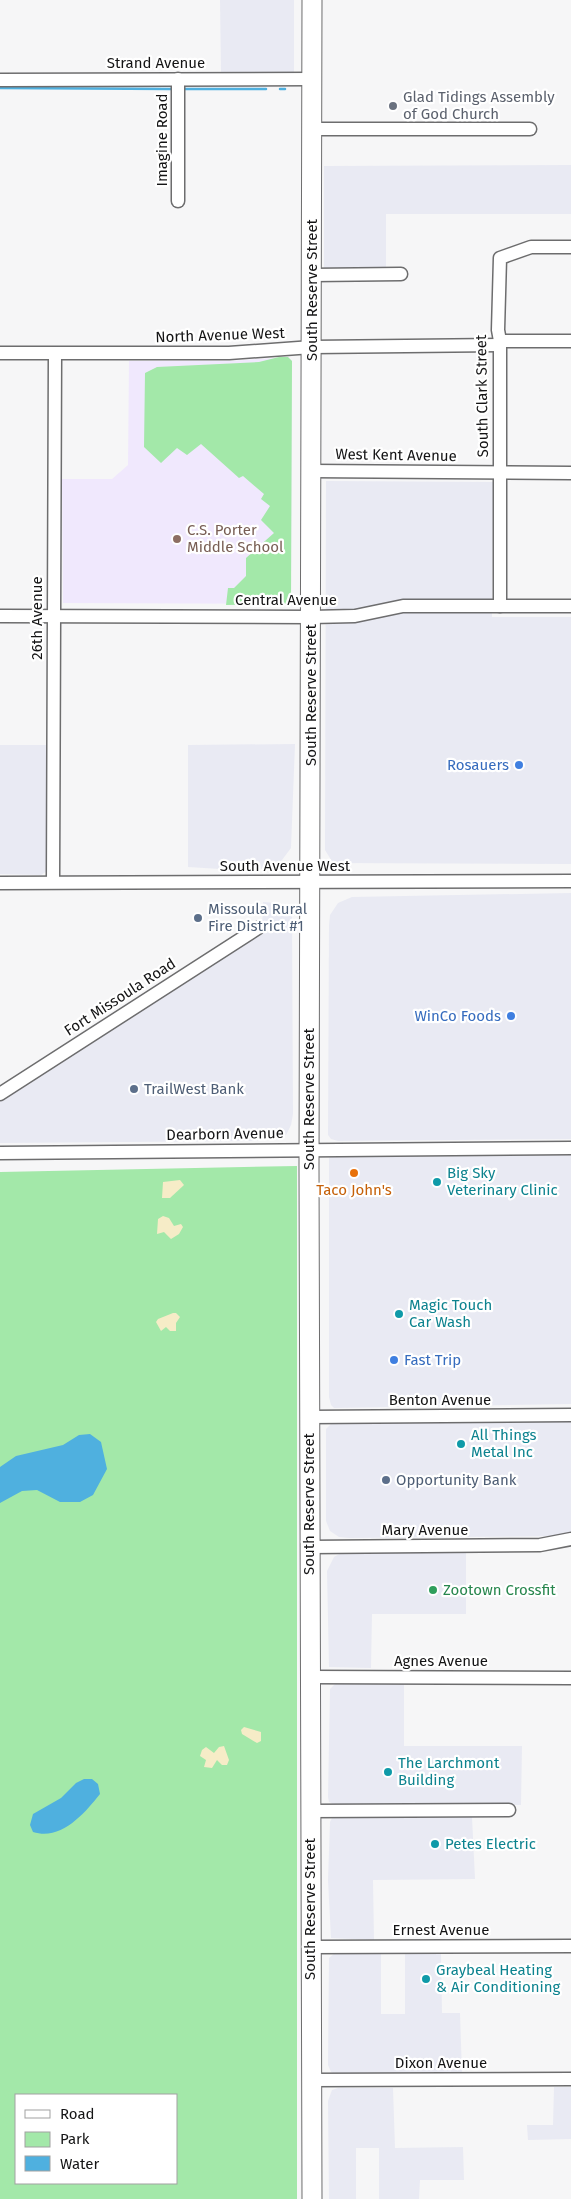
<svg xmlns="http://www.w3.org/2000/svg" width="571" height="2199" viewBox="0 0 571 2199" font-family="'Fira Sans',sans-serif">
<rect width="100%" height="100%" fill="#f6f6f7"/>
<!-- built -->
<g fill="#e9eaf3">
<path d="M220,0h74v74l-73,-2z"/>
<path d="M571,165v49h-185v67l-62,1v-116z"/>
<path d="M326,481l167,1 -1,135h79v247l-238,-1 -8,-13z"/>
<path d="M295,744l-4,104 -9,12 -13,7 -17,4 -64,-4v-122z"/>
<path d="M0,745h53v122l-12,8 -41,-1z"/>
<path d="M571,893v246l-233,2 -7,-2 -3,-4 1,-210 1,-10 8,-12 14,-6z"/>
<path d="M263,902l14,1 11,5 4,9 1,197 -2,11 -5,10 -15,4 -22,2 -249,2v-43l262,-169z"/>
<path d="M571,1154v250l-237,4 -3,-3 -2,-8v-239l4,-3z"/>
<path d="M571,1420v116l-222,2 -10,-1 -9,-6 -4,-10v-92l6,-6z"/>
<path d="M466,1551v63h-94l-1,54 -42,-1 -2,-96 7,-14 7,-4 13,-1z"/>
<path d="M335,1684h69v62h118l-1,59h-185l-7,-3 -1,-5 2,-108z"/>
<path d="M472,1817l3,62 -102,1 1,60 -43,-2 -3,-58 2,-58 2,-4z"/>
<path d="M334,1954h47v60h24v-60h36l1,59h18l2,60 -127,1 -4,-2 -3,-7 1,-107z"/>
<path d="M554,2087h17v52l-43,1 -1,-15h26z"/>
<path d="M338,2088h55l2,60 68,-1 1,33h-44l-1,19h-40v-51h-23v51h-27l-1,-98 4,-11z"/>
</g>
<!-- education -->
<path fill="#f0e8fd" d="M288,357l4,4v19l-1,219 -2,5 -226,-1 -1,-124h50l16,-14 1,-104h102z"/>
<!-- green -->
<g fill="#a3e8a9" fill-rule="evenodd">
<path d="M279,357h9l4,4 -1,241 -2,2 -63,1 2,-17h6l12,-12v-18l28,-25 -13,-13 9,-14 -9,-7 3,-5 -21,-18 -4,2 -38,-34 -14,11 -10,-7 -16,15 -17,-16 1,-74 12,-6 102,-5z"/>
<path d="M297,1166v1033h-297v-1027zM16,2095h160v88h-160z"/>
</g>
<!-- sand -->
<g fill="#f6ecc7">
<path d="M180,1180l4,5 -14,13h-8l1,-16z"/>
<path d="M163,1216l6,2 5,8 7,-2 2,3 -4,7 -8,5 -7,-7 -7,2 1,-15z"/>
<path d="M173,1313h3l4,4 -4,6v8h-6l-4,-4 -5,4 -5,-9 2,-3z"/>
<path d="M244,1727l17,5v9l-4,2 -15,-9 -1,-4z"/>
<path d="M224,1746l5,14 -2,5h-5l-5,-5 -5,8 -8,-1 2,-7 -6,-4 2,-6 4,-3 8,6 5,-6z"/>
</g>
<!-- water -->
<g fill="#4fb0df">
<path d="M90,1434l11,8 6,27 -14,26 -13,7h-20l-23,-12 -15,1 -22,12v-36l16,-11 47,-11 16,-10z"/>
<path d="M84,1779h8l6,5 2,10c-16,20 -39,47 -67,38l-3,-7 3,-11 28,-16 15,-15z"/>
</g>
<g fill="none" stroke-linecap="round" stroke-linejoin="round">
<!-- stream -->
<g stroke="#4fb0df" stroke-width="2.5">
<path d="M0,88l171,1"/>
<path d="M185,89h81"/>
<path d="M280,89h5"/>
</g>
<!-- minor casing -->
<g stroke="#6d6d6e" stroke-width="15">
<g id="minor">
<path d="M0,80l312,-1"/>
<path d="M312,129h218"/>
<path d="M178,201v-122"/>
<path d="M312,275l89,-1"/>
<path d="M500,341h71"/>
<path d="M0,353h229l83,-6 188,-2"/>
<path d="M311,471l260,2"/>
<path d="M500,606v-265l-2,-11 2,-72 31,-11h39"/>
<path d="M0,616l311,1 44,-1 48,-10h168"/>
<path d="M53,882l2,-528"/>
<path d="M0,883l571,-2"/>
<path d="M0,1094l258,-166"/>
<path d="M0,1153l571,-5"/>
<path d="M309,1417l262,-2"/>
<path d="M310,1547l230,-2 31,-6"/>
<path d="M310,1677l261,1"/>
<path d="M310,1811l199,-1"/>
<path d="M311,1947l260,-1"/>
<path d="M311,2080l260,-1"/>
</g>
</g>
<!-- highway casing -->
<g stroke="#6d6d6e" stroke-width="21">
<path id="highway" d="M312,2199l-3,-1033 3,-1166"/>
</g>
<!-- minor -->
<use href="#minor" stroke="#fff" stroke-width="12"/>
<!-- highway -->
<use href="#highway" stroke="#fff" stroke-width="19"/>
</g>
<!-- markers -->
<circle fill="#6b7280" stroke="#fff" stroke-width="2" cx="393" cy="106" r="5"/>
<circle fill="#8d6e63" stroke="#fff" stroke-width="2" cx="177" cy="539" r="5"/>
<g fill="#3f7fe0" stroke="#fff" stroke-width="2">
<circle cx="519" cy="765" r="5"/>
<circle cx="511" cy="1016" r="5"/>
<circle cx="394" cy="1360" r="5"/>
</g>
<g fill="#5c6f8a" stroke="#fff" stroke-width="2">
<circle cx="198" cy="918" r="5"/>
<circle cx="134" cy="1089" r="5"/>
<circle cx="386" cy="1480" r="5"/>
</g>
<circle fill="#e8710a" stroke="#fff" stroke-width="2" cx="354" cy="1173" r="5"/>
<g fill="#0f9aa8" stroke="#fff" stroke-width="2">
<circle cx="437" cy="1182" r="5"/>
<circle cx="399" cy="1314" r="5"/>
<circle cx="461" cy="1444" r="5"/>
<circle cx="388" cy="1772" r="5"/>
<circle cx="435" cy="1844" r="5"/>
<circle cx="426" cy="1979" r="5"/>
</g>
<circle fill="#2e9e5b" stroke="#fff" stroke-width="2" cx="433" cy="1590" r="5"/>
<g text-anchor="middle" stroke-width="4.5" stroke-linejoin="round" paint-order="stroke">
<!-- street labels -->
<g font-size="15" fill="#141415" stroke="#fff">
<text x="156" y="68">Strand Avenue</text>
<text transform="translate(162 140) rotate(-90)" y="5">Imagine Road</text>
<text transform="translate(312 290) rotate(-90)" y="5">South Reserve Street</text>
<text transform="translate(220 335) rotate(-2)" y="5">North Avenue West</text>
<text transform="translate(482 396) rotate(-91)" y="5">South Clark Street</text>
<text transform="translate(396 455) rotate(1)" y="5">West Kent Avenue</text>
<text x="286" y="605">Central Avenue</text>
<text transform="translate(37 618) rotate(-90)" y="5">26th Avenue</text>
<text transform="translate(311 695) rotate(-90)" y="5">South Reserve Street</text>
<text x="285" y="871">South Avenue West</text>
<text transform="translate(120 997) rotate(-33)" y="5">Fort Missoula Road</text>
<text transform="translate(309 1099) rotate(-90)" y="5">South Reserve Street</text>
<text transform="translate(225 1134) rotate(-1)" y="5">Dearborn Avenue</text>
<text x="440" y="1405">Benton Avenue</text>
<text transform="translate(309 1504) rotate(-90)" y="5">South Reserve Street</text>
<text x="425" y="1535">Mary Avenue</text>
<text x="441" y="1666">Agnes Avenue</text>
<text transform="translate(310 1909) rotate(-90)" y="5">South Reserve Street</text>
<text x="441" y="1935">Ernest Avenue</text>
<text x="441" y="2068">Dixon Avenue</text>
</g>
<!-- worship labels -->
<g font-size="15" fill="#5b616d" stroke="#fff" text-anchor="start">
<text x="403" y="102">Glad Tidings Assembly<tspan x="403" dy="17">of God Church</tspan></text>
</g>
<!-- education labels -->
<g font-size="15" fill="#785e54" stroke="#fff" text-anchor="start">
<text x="187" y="535">C.S. Porter<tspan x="187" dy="17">Middle School</tspan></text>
</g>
<!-- shop labels -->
<g font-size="15" fill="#366cbe" stroke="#fff" text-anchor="end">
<text x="509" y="770">Rosauers</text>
<text x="501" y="1021">WinCo Foods</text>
<text x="404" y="1365" text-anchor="start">Fast Trip</text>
</g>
<!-- service labels -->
<g font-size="15" fill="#4e5e75" stroke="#fff" text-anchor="start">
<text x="208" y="914">Missoula Rural<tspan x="208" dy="17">Fire District #1</tspan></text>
<text x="144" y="1094">TrailWest Bank</text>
<text x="396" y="1485">Opportunity Bank</text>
</g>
<!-- culture labels -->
<g font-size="15" fill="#0d838f" stroke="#fff" text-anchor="start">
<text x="447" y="1178">Big Sky<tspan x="447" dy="17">Veterinary Clinic</tspan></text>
<text x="409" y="1310">Magic Touch<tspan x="409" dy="17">Car Wash</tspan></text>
<text x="471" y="1440">All Things<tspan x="471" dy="17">Metal Inc</tspan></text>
<text x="398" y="1768">The Larchmont<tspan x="398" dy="17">Building</tspan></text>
<text x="445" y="1849">Petes Electric</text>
<text x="436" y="1975">Graybeal Heating<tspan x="436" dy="17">&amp; Air Conditioning</tspan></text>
</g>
<!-- food labels -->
<g font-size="15" fill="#c56008" stroke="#fff">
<text x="354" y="1195">Taco John's</text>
</g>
<!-- leisure labels -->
<g font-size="15" fill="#27864d" stroke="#fff" text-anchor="start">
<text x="443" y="1595">Zootown Crossfit</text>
</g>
</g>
<!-- legend -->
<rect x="15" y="2094" width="162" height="90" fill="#ffffff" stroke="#a1a1a1"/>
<rect x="25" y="2110" width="25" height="8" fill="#ffffff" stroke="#a1a1a1"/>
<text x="60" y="2119" font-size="15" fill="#141415">Road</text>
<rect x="25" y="2132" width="25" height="15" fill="#a3e8a9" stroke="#a1a1a1"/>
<text x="60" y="2144" font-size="15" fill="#141415">Park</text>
<rect x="25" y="2156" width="25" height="15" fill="#4fb0df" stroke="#a1a1a1"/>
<text x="60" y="2169" font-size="15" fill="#141415">Water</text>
</svg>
